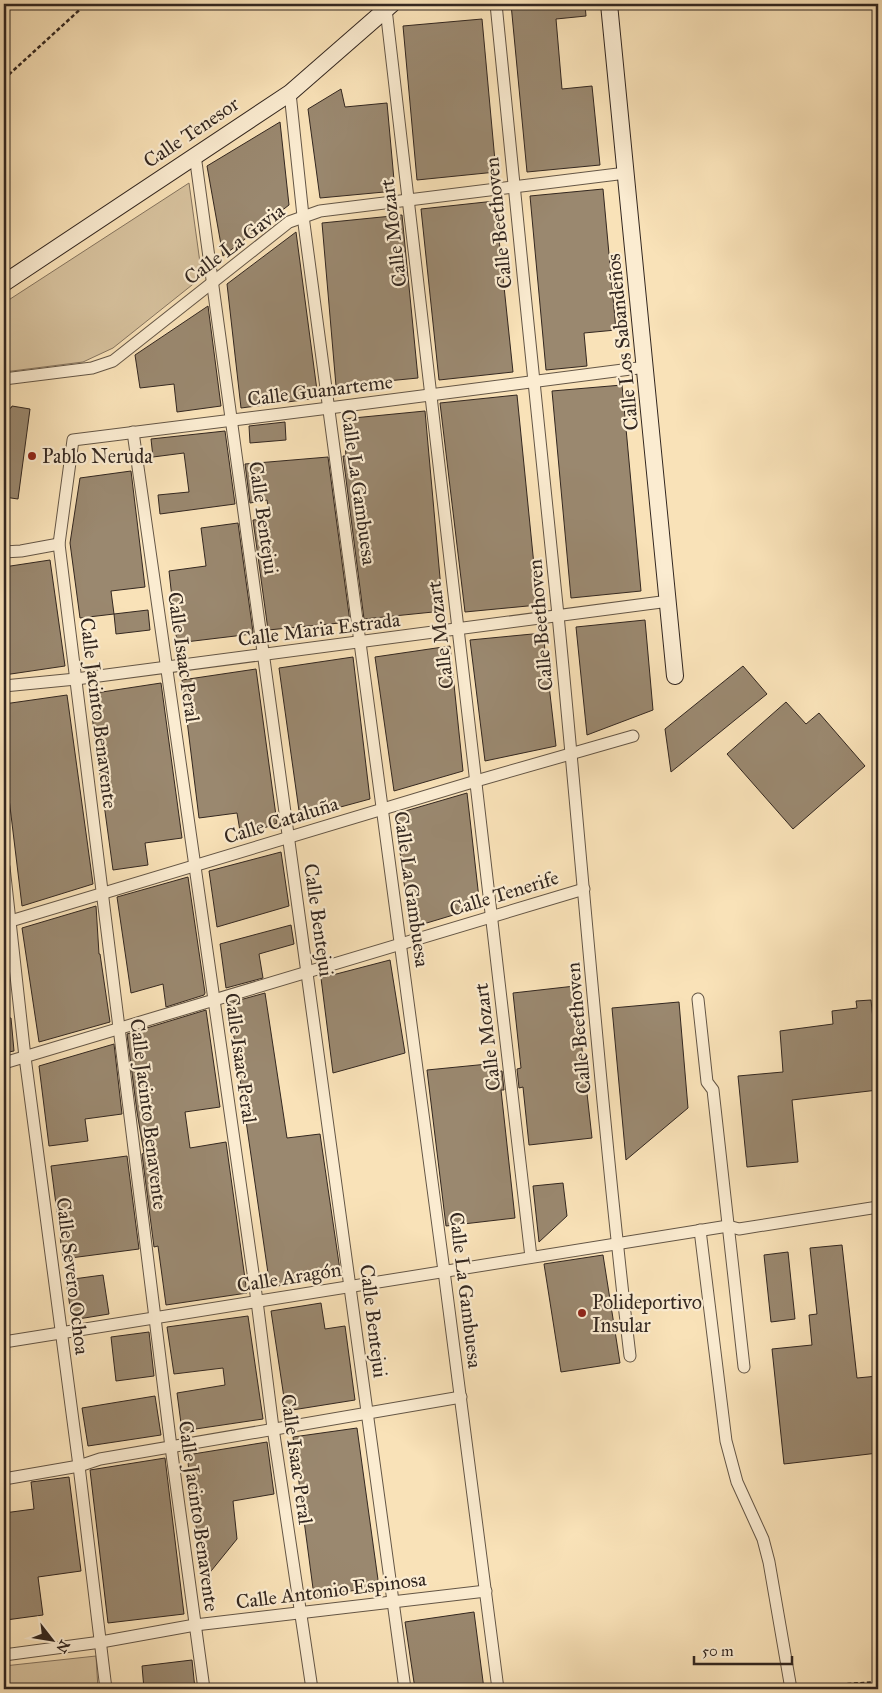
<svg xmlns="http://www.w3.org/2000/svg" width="882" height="1693" viewBox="0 0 882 1693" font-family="'IM FELL Great Primer',serif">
<rect width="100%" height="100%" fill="#f9e2b8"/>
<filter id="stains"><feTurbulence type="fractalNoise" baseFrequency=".004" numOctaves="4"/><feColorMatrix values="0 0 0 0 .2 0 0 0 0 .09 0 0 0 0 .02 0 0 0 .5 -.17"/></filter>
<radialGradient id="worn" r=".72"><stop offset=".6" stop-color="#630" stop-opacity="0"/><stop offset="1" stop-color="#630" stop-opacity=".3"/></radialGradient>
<!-- green -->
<g fill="#d7c29e" stroke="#85745f">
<path d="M189,183l13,94 -89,71 -30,14 -79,10v-69z"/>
<path d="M96,1656l2,33h-94v-23z"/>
</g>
<!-- building -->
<g fill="#9a886f" stroke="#332720">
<path d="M511,4h74l1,12 -30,3 6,70 30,-3 8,79 -73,7z"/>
<path d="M482,19l14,153 -79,8 -14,-154z"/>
<path d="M341,89l4,18 42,-4 8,88 -75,7 -12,-89z"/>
<path d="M280,122l9,83 -66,51 -16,-90z"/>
<path d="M603,189l13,141 -32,3 3,33 -41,4 -16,-174z"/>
<path d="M495,201l18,171 -74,8 -18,-171z"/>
<path d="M402,215l16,163 -82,8 -14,-163z"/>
<path d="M296,232l22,166 -77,10 -14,-124z"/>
<path d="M208,306l13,100 -44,6 -3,-28 -34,4 -5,-33z"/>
<path d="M622,385l19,206 -70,7 -19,-207z"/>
<path d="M517,395l21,210 -73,7 -25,-209z"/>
<path d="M12,406l18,3 -12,90 -14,-2v-83h4l1,-6h2z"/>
<path d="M425,411l18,200 -79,8 -21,-163h3l-3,-37z"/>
<path d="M285,422l1,18 -36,3 -1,-17z"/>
<path d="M225,431l10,73 -75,10 -2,-19 31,-3 -5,-39 -31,4 -2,-18z"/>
<path d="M328,457l22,165 -82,8 -15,-110 17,-2 -3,-18 -17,3 -5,-39z"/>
<path d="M131,471l14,116 -34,4 3,23 -34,4 -10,-75 10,-65z"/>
<path d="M238,523l15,109 -1,2 -75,9 -8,-72 37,-5 -5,-38z"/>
<path d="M50,560l15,106 -61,9v-108z"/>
<path d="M148,610l2,20 -34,4 -2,-20z"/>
<path d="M645,620l8,90 -66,25 -11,-108z"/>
<path d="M543,633l13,113 -71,15 -15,-121z"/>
<path d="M450,646l13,125 -69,20 -19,-134z"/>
<path d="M353,657l17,142 -70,19 -21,-150z"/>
<path d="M743,666l24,28 -96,78 -6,-43z"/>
<path d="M256,669l21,154 -36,14 -4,-24 -38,5 -17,-138z"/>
<path d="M161,683l21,155 -37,5 3,22 -35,5 -24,-176z"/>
<path d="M67,695l26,189 -71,22 -18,-149v-53z"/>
<path d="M786,702l20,22 13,-11 46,53 -72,63 -66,-75z"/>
<path d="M467,793l13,114 -70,21 -15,-114z"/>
<path d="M281,852l8,54 -72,21 -8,-56z"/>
<path d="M188,877l17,116 -1,2 -38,12 -3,-23 -32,9 -14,-96z"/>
<path d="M96,906l3,48h1l10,68 -71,20 -17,-114z"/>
<path d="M291,925l3,19 -35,10 4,24 -37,10 -6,-44z"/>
<path d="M390,960l15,93 -72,20 -12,-95z"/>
<path d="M575,986l17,152 -63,7 -6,-58 -4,1 -2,-19 4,-1 -8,-75z"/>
<path d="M265,993l22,145 33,-4 21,143 -71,10 -41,-284z"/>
<path d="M871,1000l7,68v22l-86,10 6,62 -51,5 -9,-91 45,-4 -3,-41 53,-7 -1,-13 25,-3 -1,-7z"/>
<path d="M679,1002l9,106 -62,52 -14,-152z"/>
<path d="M206,1010l14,97 -35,5 5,36 36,-6 21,151 -81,12 -8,-59 -4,1 -12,-93 2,-1 -7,-41 -10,-78z"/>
<path d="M4,1018h7l3,33 -10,2z"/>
<path d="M114,1044l8,70 -37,5 3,22 -39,5 -10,-80z"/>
<path d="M498,1063l1,8h3l2,19h-3l14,128 -69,8 -19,-156z"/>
<path d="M127,1156l12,93 -76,10 -12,-93z"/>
<path d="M563,1183l4,33 -28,26 -6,-56z"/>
<path d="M842,1245l15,133 21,-2v77l-94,11 -12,-115 40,-4 -3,-30 8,-1 -7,-66z"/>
<path d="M788,1252l7,67 -24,3 -7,-67z"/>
<path d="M603,1255l17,108 -59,9 -17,-108z"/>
<path d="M103,1275l6,39 -37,6 -6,-40z"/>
<path d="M321,1303l4,26 20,-3 10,74 -69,11 -15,-100z"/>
<path d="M248,1316l15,103 -81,12 -5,-38 48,-8 -2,-17 -49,6 -7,-47z"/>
<path d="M149,1332l5,44 -38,5 -5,-44z"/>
<path d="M155,1396l6,39 -73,11 -6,-38z"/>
<path d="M357,1428l22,159 -65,9 -21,-159z"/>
<path d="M267,1442l7,52 -41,7 4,38 -34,42 -16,-126z"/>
<path d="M165,1458l19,156 -76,9 -18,-153z"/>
<path d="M69,1477l12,94 -43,6 5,38 -37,5 -2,-21v-86l30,-4 -3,-27z"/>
<path d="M474,1612l10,77h-69l-10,-67z"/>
<path d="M192,1660l3,29h-51l-2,-23z"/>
</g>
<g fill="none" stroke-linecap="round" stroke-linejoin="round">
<!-- street casing -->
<g stroke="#645646" stroke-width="13">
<g id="street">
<path d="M496,4c19,204 42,407 62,611 24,247 43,495 72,741"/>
<path d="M386,9l145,1248"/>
<path d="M290,93l13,123 141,1055 54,418"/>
<path d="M195,155l210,1534"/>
<path d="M4,379l88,-11 21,-7 176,-139 31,-11 306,-38"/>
<path d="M133,432l124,869 16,127 39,261"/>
<path d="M4,552l17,-1 38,-7"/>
<path d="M4,686l72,-7 593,-78"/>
<path d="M4,867l21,190 54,409 27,223"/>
<path d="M4,923l472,-142 157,-45"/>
<path d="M698,999l9,83 6,8 31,277"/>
<path d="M4,1063l580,-174"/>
<path d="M700,1230l26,211 11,41 26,57 6,23 22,127"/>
<path d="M4,1342l724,-116 11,3 139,-22"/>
<path d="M4,1479l75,-13 21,-7 361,-62"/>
<path d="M4,1655l97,-13 94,-17 291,-34"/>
<path d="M204,1689l-33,-242 -112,-903 14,-104 256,-32 317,-41"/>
</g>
</g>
<!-- secondary casing -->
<g stroke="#332720" stroke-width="18">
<g id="secondary">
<path d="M609,4l66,672"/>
<path d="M4,283l286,-190 102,-89"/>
</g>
</g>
<!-- path -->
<g stroke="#332720" stroke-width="2.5" stroke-dasharray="4 2.5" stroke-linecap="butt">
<path d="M4,79l82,-75"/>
<path d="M802,1687l76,-5"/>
</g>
<!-- street -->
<use href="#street" stroke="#fbecd1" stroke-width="11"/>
<!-- secondary -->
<use href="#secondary" stroke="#fbecd1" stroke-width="16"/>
</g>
<!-- markers -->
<g fill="#8f2418" stroke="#fbecd1" stroke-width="2">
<circle cx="32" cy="456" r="5"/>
<circle cx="582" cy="1313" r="5"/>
</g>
<g text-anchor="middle" stroke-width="4.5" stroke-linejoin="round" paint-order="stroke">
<!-- street labels -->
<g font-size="20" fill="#332720" stroke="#fbecd1">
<text transform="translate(191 132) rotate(-34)" y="7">Calle Tenesor</text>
<text transform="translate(498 223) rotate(-96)" y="7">Calle Beethoven</text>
<text transform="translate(393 233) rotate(-97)" y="7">Calle Mozart</text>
<text transform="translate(234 244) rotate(-37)" y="7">Calle La Gavia</text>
<text transform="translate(622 342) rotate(-96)" y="7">Calle Los Sabandeños</text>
<text transform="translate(320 390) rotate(-7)" y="7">Calle Guanarteme</text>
<text transform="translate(359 487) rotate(82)" y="7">Calle La Gambuesa</text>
<text transform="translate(264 518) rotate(82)" y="7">Calle Bentejui</text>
<text transform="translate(540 625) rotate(-95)" y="7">Calle Beethoven</text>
<text transform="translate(319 629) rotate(-7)" y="7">Calle Maria Estrada</text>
<text transform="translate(440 635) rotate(-97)" y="7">Calle Mozart</text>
<text transform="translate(184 657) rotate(82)" y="7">Calle Isaac Peral</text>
<text transform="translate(99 713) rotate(83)" y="7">Calle Jacinto Benavente</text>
<text transform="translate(281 820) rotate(-17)" y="7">Calle Cataluña</text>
<text transform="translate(412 889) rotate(82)" y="7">Calle La Gambuesa</text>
<text transform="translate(504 893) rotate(-17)" y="7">Calle Tenerife</text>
<text transform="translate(319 920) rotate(82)" y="7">Calle Bentejui</text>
<text transform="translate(578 1028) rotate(-95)" y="7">Calle Beethoven</text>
<text transform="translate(487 1037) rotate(-97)" y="7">Calle Mozart</text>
<text transform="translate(241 1058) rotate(82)" y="7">Calle Isaac Peral</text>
<text transform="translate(149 1114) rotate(83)" y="7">Calle Jacinto Benavente</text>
<text transform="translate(73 1276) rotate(83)" y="7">Calle Severo Ochoa</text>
<text transform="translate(289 1277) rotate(-9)" y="7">Calle Aragón</text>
<text transform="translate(466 1290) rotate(83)" y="7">Calle La Gambuesa</text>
<text transform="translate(374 1321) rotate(83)" y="7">Calle Bentejui</text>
<text transform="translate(297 1459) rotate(82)" y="7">Calle Isaac Peral</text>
<text transform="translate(199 1516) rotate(82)" y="7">Calle Jacinto Benavente</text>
<text transform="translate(331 1590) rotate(-7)" y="7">Calle Antonio Espinosa</text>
</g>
<!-- poi labels -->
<g font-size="20" fill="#332720" stroke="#fbecd1" text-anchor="start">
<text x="42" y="463">Pablo Neruda</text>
<text x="592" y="1309">Polideportivo<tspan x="592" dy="23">Insular</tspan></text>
</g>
</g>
<!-- margin -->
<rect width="882" height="1693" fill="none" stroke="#f9e2b8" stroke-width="20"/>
<rect x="5" y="5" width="872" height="1683" fill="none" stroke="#332720" stroke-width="2.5"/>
<rect x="10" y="10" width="862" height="1673" fill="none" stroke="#332720"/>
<!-- north arrow -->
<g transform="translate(52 1640) rotate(121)" stroke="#fbecd1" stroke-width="4" paint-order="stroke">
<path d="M0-4L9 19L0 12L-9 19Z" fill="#332720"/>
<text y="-8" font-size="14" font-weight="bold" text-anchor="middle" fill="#332720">N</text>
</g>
<!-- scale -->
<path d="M694 1656v8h98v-8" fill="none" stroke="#332720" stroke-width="2.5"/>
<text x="702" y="1656" font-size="15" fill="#332720" stroke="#fbecd1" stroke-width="4" paint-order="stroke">50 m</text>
<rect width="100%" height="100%" filter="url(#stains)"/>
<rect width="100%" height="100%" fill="url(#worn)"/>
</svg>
